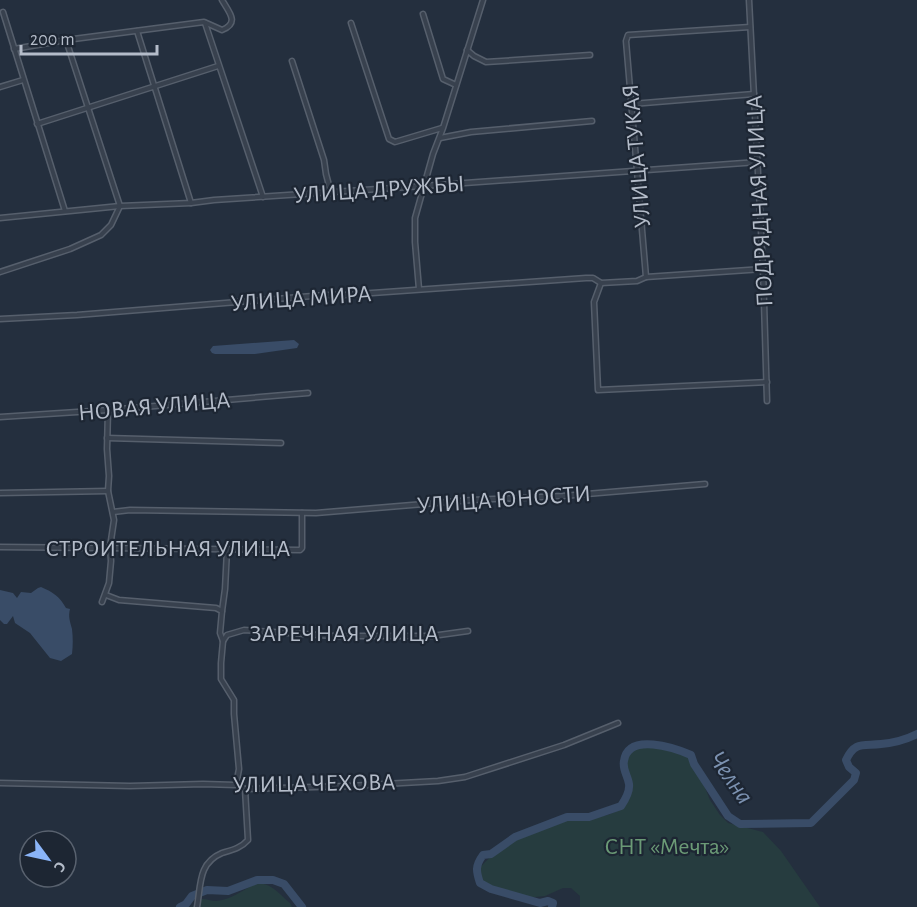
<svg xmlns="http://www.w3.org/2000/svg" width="917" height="907" viewBox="0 0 917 907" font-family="'Alegreya Sans',sans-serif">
<rect width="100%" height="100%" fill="#242f3e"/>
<!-- green -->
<g fill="#263c3f">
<path d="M644,746c15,1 34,1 47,10l-1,5 2,6 11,16 7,17 10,15 8,8 35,9 18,19 39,56h-240v-11l-9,-8h-8l-18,8 -30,3 -7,-2 -27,-11 -4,-6 1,-10c18,-22 45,-38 73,-46 9,-2 18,-4 27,-6 13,-2 31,1 40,-9 4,-5 9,-15 9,-21 0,-6 -3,-13 -5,-18 -4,-15 10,-21 22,-24z"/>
<path d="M257,883c15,0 23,12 33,20l2,4h-100l10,-8c5,0 9,2 14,2 15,-1 28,-12 41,-18z"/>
</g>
<!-- water -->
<g fill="#394c67">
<path d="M294,340l5,4 -2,4 -42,6h-40l-3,-1 -2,-3 3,-4z"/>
<path d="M41,587c12,5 19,10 25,21l4,1c-2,8 0,12 2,20 1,9 1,16 0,25l-11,7 -11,-3 -20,-25 -15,-10 -2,-7 -6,8h-3l-4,-4v-30l13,3 4,5 4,-6 10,1 7,-5z"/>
</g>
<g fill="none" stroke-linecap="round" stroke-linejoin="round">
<!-- river -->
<g stroke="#394c67" stroke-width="8">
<path d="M180,907l6,-3 6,-8 15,-6 21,1 29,-11h16l11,4 18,23"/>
<path d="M552,907l1,-4 -5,-2 -8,2 -49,-14 -11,-6c-4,-12 -5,-17 3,-28l8,-1 24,-17 52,-20h22l32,-11c4,-6 9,-15 8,-22 -1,-8 -7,-15 -5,-23 4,-29 51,-13 67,-6l3,9 34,52 12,8 71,-1 43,-43 2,-7 -7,-6 -3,-7c9,-19 17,-14 35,-16 11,-1 26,-5 36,-10"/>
</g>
<!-- minor casing -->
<g stroke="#565f6c" stroke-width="7">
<g id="minor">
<path d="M749,0l14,269 4,132"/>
<path d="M3,12l62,199"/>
<path d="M423,14l20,65 13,6"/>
<path d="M205,23l58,174"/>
<path d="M351,23l38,116 6,3 47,-14"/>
<path d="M137,31l54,172"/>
<path d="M14,49l52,-9 138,-18 18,8c18,-7 7,-18 0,-30"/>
<path d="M467,50l7,6 12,6 104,-7"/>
<path d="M292,61l32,99 2,14 5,19"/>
<path d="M0,87l23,-7"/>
<path d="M632,104l122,-10"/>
<path d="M37,124l181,-58"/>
<path d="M440,138l31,-6 121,-11"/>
<path d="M0,218l120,-12 71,-3 23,-3 209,-14 335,-24"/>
<path d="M0,272l70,-23 31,-14 10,-10 9,-19 -54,-166"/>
<path d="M646,277l-20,-236 2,-6 122,-8"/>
<path d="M601,283l-7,19 4,88 169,-8"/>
<path d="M419,289l-4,-47v-24l18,-64 10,-26 40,-128"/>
<path d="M0,319l77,-4 248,-20h19l242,-17h7l8,5 36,-2 9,-4 117,-8"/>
<path d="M0,417l108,-7 200,-17"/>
<path d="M107,438l174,5"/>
<path d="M0,493l108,-2"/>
<path d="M113,512l17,-2 186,3 156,-13 91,-4 142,-12"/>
<path d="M0,547l300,3 2,-2v-35"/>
<path d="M106,595l13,5 97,8 6,3 -2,22 3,8"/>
<path d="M102,602l7,-19 2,-22 -1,-14 4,-27 -6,-29 1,-15 -2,-27 1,-39"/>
<path d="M222,611l3,-22 2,-39"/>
<path d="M0,783l130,3 73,-2 33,1 9,4 104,-3 89,-5 27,-4 99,-32 54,-22"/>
<path d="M236,785l3,-16 -5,-55v-14l-13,-21v-16l2,-22 4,-6 17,-5 90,6h98l36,-5"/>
<path d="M197,907c4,-22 1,-44 25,-54 10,-3 19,-5 26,-13l-3,-51"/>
</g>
</g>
<!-- minor -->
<use href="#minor" stroke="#38414e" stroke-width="4"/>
</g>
<g text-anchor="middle" stroke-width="4.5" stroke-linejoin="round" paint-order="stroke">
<!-- street labels -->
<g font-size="24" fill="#b4bcc9" stroke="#1d2633">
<text transform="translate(636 156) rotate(-95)" y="8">УЛИЦА ТУКАЯ</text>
<text transform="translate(379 189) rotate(-4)" y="8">УЛИЦА ДРУЖБЫ</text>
<text transform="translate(759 201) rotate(-93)" y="8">ПОДРЯДНАЯ УЛИЦА</text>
<text transform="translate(301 298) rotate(-4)" y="8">УЛИЦА МИРА</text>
<text transform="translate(154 406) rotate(-5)" y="8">НОВАЯ УЛИЦА</text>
<text transform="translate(504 499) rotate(-4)" y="8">УЛИЦА ЮНОСТИ</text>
<text x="168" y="556">СТРОИТЕЛЬНАЯ УЛИЦА</text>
<text x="344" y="641">ЗАРЕЧНАЯ УЛИЦА</text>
<text transform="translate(314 783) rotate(-1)" y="8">УЛИЦА ЧЕХОВА</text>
</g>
<!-- park labels -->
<g font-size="24" fill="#6b9a76" stroke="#1d2633">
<text x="667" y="854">СНТ «Мечта»</text>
</g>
<!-- water labels -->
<g font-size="26" font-style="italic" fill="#7c92b1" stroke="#1d2633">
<text transform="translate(732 777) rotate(55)" y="9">Челна</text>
</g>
</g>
<!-- north arrow -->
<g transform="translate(48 859) rotate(123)"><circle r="28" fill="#1d2633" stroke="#59626f" stroke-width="1.5"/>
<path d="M0-4.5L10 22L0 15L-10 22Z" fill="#8ab4f8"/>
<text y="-9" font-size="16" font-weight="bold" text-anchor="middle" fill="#b4bcc9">С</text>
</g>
<!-- scale -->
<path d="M21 45v9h136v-9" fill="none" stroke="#b4bcc9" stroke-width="3"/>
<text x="30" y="45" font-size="18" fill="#b4bcc9" stroke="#1d2633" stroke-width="4.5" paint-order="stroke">200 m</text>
</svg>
